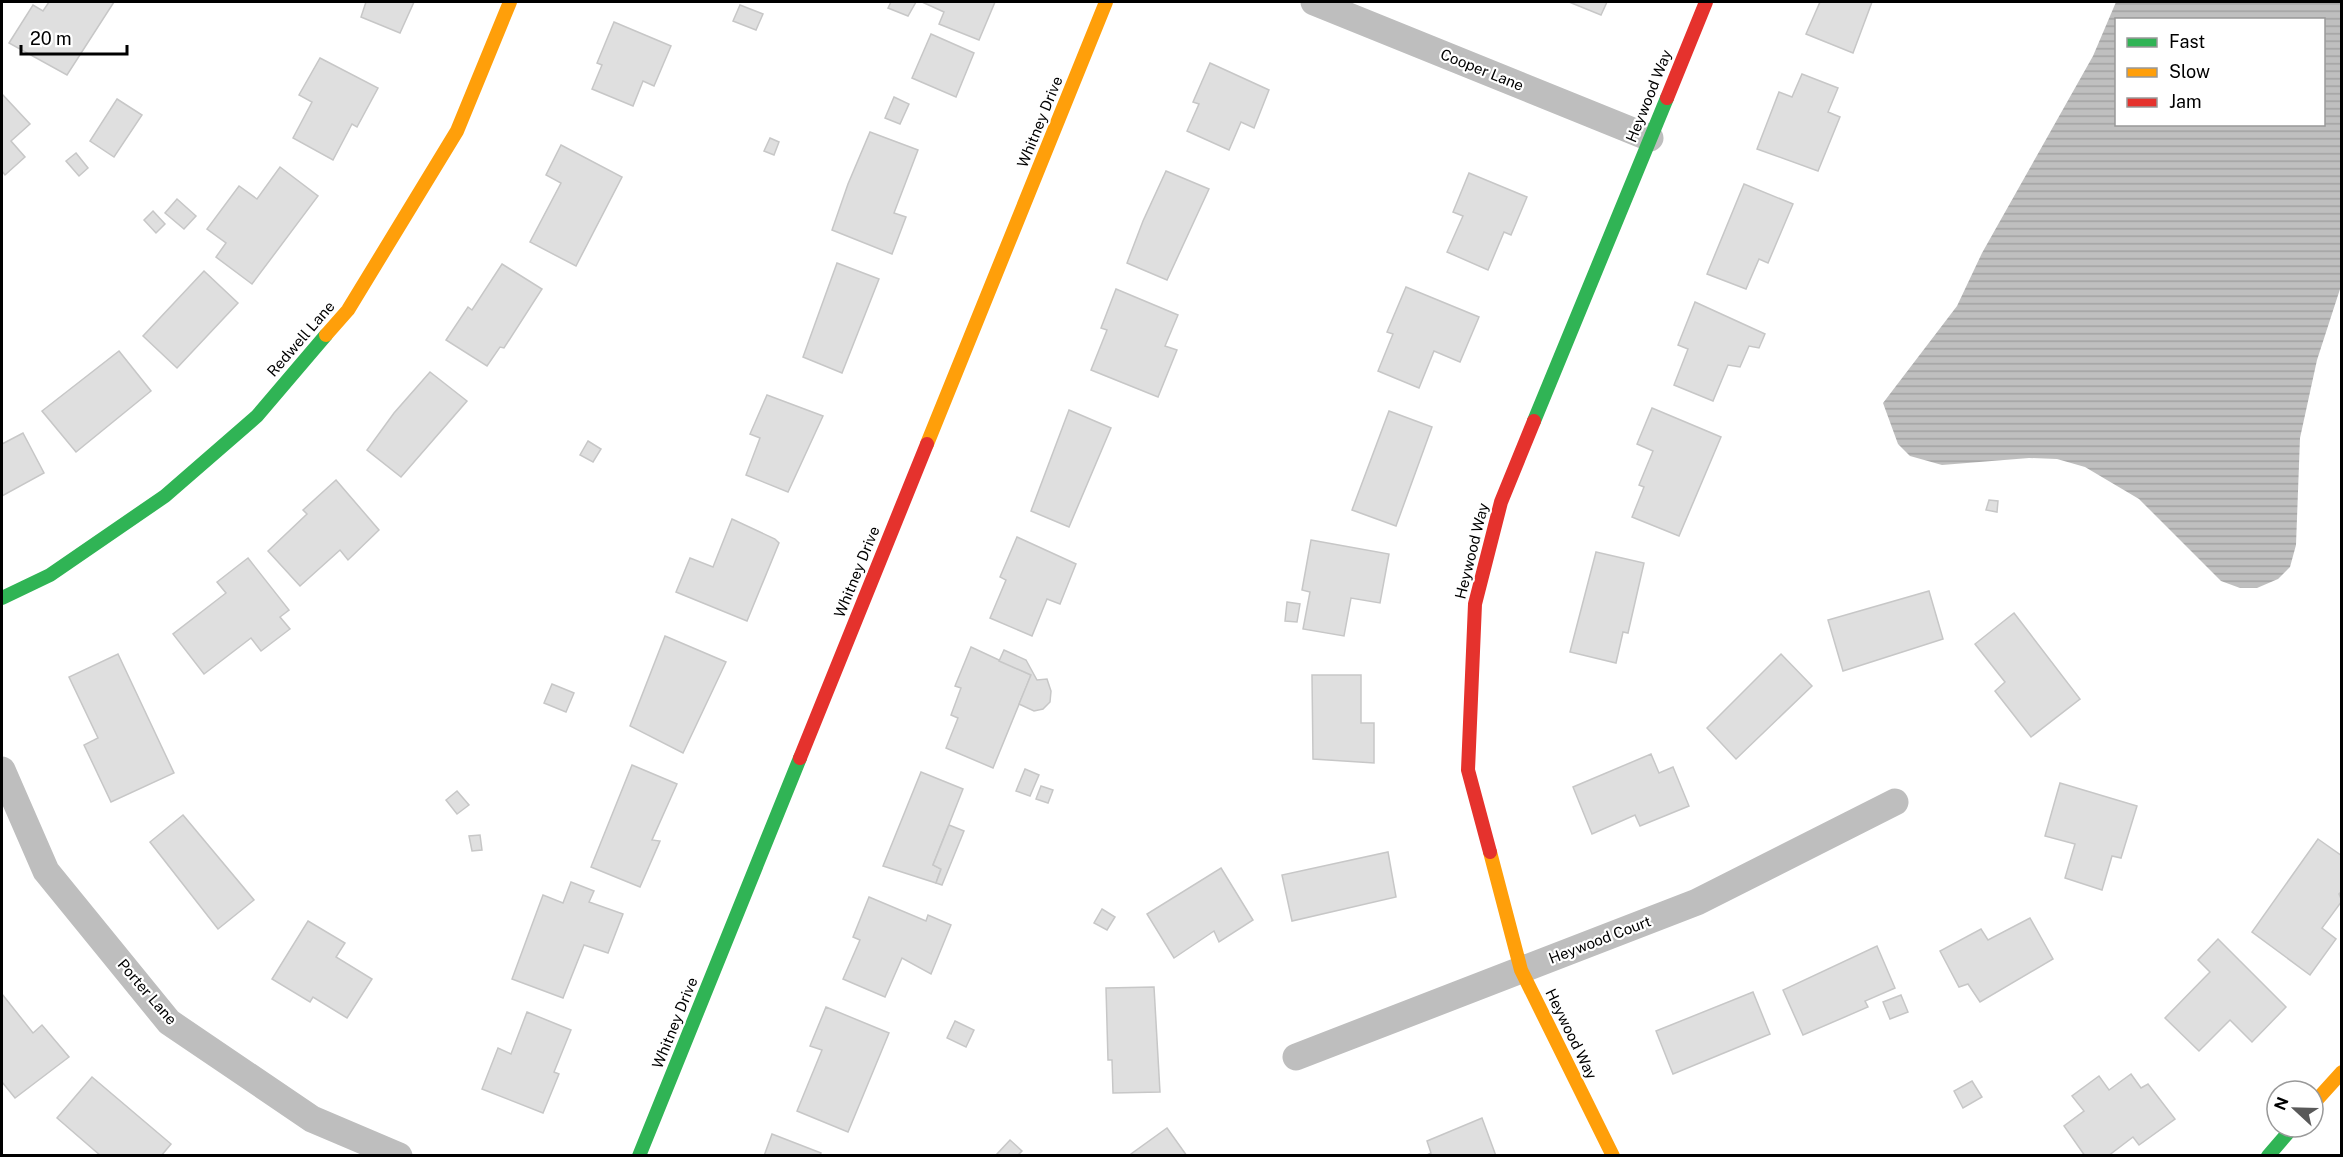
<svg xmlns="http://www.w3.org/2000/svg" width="2343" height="1157" viewBox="0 0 2343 1157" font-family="'Public Sans',sans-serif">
<defs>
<pattern id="water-rules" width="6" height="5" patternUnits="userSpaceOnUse" patternTransform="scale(1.5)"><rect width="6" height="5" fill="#bfbfbf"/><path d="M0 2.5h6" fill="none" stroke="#a2a2a2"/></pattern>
</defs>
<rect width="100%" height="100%" fill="#fff"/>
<!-- water -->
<path fill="url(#water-rules)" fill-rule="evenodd" d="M2116,2h225v284l-24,74 -17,78 -4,107 -6,22 -12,12 -21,9h-17l-19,-7 -82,-82 -54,-32 -28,-8 -28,-1 -87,7 -32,-9 -12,-12 -15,-41 74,-97 25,-53 111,-197zM2116,20h208v104h-208z"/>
<!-- building -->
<g fill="#dfdfdf" stroke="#c7c7c7" stroke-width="1.5">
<path d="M49,2h65l-47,73 -58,-32 24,-38 10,6z"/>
<path d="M366,2h48l-14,31 -39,-16z"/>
<path d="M891,2h25l-8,14 -20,-8z"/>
<path d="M922,2h73l-16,38 -40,-16 5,-12z"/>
<path d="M1569,2h38l-6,13z"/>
<path d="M1820,2h52l-19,51 -47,-19z"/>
<path d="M740,5l23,9 -7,16 -23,-9z"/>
<path d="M614,22l57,24 -17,40 -11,-5 -10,25 -41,-17 10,-24 -5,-2z"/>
<path d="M931,34l43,19 -18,44 -44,-19z"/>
<path d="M320,58l58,30 -21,39 -5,-3 -19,36 -40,-22 19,-36 -13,-7z"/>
<path d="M1210,63l59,27 -15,38 -13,-6 -12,28 -42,-19 12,-27 -6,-2z"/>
<path d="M1802,74l36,14 -10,24 12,5 -22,54 -61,-22 22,-57 13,5z"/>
<path d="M2,94l28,30 -19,17 14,16 -20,18 -3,-4z"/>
<path d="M894,97l15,7 -9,20 -15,-6z"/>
<path d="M117,99l25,16 -28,42 -24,-16z"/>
<path d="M870,132l48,18 -24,63 12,4 -14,37 -60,-24 16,-46z"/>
<path d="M770,138l9,4 -5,13 -10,-4z"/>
<path d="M561,145l61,32 -46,89 -46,-24 31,-59 -15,-8z"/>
<path d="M76,153l12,15 -9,8 -13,-15z"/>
<path d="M280,167l38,29 -66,88 -36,-27 10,-14 -19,-14 32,-43 18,13z"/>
<path d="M1166,171l43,18 -42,91 -40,-17 16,-42z"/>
<path d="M1469,173l58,24 -16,38 -7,-3 -16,38 -41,-18 16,-36 -10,-4z"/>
<path d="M1744,184l49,20 -25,59 -9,-4 -13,30 -39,-15z"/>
<path d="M177,199l19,17 -12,13 -19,-16z"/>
<path d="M153,211l12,13 -9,9 -12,-13z"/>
<path d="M837,263l42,16 -37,94 -39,-16z"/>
<path d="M502,264l40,25 -38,59 -4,-1 -13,19 -41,-26 22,-33 4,3z"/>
<path d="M204,271l34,32 -61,65 -34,-32z"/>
<path d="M1406,287l73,30 -19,45 -26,-11 -15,37 -41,-17 15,-37 -6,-2z"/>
<path d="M1116,289l62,26 -13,31 12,4 -19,47 -67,-27 16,-40 -6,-2z"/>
<path d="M1695,302l70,32 -6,14 -10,-2 -9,21 -12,-2 -15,36 -39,-16 14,-36 -10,-4z"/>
<path d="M119,351l32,40 -75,61 -34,-41z"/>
<path d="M430,372l37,29 -66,76 -34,-27 27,-37z"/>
<path d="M767,395l56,21 -35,76 -42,-17 14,-37 -10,-4z"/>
<path d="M1652,408l69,29 -42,99 -47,-19 12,-30 -5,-2 14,-34 -16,-7z"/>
<path d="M1069,410l42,18 -42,99 -38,-16z"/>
<path d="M1389,411l43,16 -36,99 -44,-16z"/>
<path d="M23,433l21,40 -42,23v-52z"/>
<path d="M588,441l13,8 -8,13 -13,-7z"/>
<path d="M336,480l43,50 -31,30 -8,-10 -40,36 -32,-35 39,-37 -4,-4z"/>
<path d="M1989,500l9,1 -1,11 -11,-2z"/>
<path d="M732,519l43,20 4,4 -32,78 -71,-29 14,-34 23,9z"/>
<path d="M1017,537l59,27 -16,40 -13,-5 -15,37 -42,-18 16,-38 -6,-3z"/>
<path d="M1311,540l78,14 -9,49 -29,-5 -7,38 -41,-7 7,-37 -8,-2z"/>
<path d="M1596,552l48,11 -16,70 -5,-1 -7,31 -46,-11z"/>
<path d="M248,558l41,52 -9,7 10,12 -29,22 -10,-13 -47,36 -31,-40 53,-41 -9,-11z"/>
<path d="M1929,591l14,48 -100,32 -15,-51z"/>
<path d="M1287,602l13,2 -3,18 -12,-1z"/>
<path d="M2014,613l66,86 -49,38 -36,-46 10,-9 -30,-38z"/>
<path d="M665,636l61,26 -43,91 -53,-27z"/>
<path d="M971,647l60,28 -38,93 -47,-20 12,-30 -7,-3 10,-27 -6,-2z"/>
<path d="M1004,650l22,10 11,20 10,-1 4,12 -1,11 -7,7 -9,2 -15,-7 12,-29 -32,-14z"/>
<path d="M118,654l56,119 -63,29 -27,-57 14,-7 -29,-61z"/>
<path d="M1781,654l31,32 -76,73 -29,-31z"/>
<path d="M1312,675h49v48h13v40l-61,-4z"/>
<path d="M552,684l22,9 -8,19 -22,-9z"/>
<path d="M1651,754l8,19 14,-6 16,39 -49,20 -5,-11 -43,19 -19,-47z"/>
<path d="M632,765l45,19 -25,56 8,1 -20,46 -49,-20z"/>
<path d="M1025,769l14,6 -9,21 -14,-5z"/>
<path d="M921,772l42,17 -30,76 8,4 -5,14 -53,-17z"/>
<path d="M2060,783l77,23 -16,52 -9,-2 -10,34 -37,-12 10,-34 -30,-8z"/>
<path d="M1041,786l12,4 -5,13 -12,-4z"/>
<path d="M457,791l12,14 -12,9 -11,-14z"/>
<path d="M183,815l71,85 -36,29 -68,-87z"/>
<path d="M949,825l15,6 -22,54 -6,-2 5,-14 -8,-4z"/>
<path d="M480,835l2,15 -10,1 -3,-15z"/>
<path d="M2318,839l24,17v35l-3,3 3,7 -20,27 14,11 -26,36 -58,-43z"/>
<path d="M1388,852l8,45 -104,24 -10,-46z"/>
<path d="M1221,868l32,52 -34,22 -5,-11 -40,27 -27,-44z"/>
<path d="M571,882l23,9 -5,11 34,12 -15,39 -24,-8 -21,53 -51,-19 31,-84 20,8z"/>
<path d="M869,897l57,24 2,-6 23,10 -20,49 -29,-16 -17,39 -42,-18 17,-39 -7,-3z"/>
<path d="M1102,909l13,8 -8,13 -13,-7z"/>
<path d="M2030,918l23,41 -73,43 -12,-18 -9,3 -19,-36 41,-22 7,11z"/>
<path d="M308,921l37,22 -9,14 36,22 -25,39 -34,-21 -3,5 -38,-23z"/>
<path d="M2218,939l68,68 -34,35 -22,-22 -31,31 -34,-33 45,-46 -12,-12z"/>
<path d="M1877,946l18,42 -30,13 3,6 -65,28 -20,-45z"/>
<path d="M1154,987l6,105 -47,1 -1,-33h-4l-2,-72z"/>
<path d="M1753,992l17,42 -97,40 -17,-43z"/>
<path d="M2,994l31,39 9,-8 27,32 -54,41 -13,-16z"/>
<path d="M1901,995l7,17 -18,7 -7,-17z"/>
<path d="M826,1007l63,26 -41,99 -51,-21 25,-61 -12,-4z"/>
<path d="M527,1012l44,18 -17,42 5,2 -16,39 -61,-24 16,-41 13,6z"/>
<path d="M955,1021l19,9 -8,17 -19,-9z"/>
<path d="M2131,1074l10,14 7,-4 27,35 -36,26 -6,-8 -25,19h-23l-21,-30 20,-15 -12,-15 27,-20 10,14z"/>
<path d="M92,1077l79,67 -10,12h-60l-44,-38z"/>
<path d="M1972,1081l10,16 -19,11 -9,-17z"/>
<path d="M1482,1118l14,38h-71l6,-3 -4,-12z"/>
<path d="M1167,1128l20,28h-55l-1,-2z"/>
<path d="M772,1134l49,19 -1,3h-56z"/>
<path d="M1010,1140l12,11 -5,5h-19l-1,-2z"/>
</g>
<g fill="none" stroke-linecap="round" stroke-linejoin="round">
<!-- street -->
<g stroke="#bebebe" stroke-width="27">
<path d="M1314,2l336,136"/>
<path d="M2,770l44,101 123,151 143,97 87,37"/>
<path d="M1296,1057l401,-155 198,-100"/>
</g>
<!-- fast -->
<g stroke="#30b455" stroke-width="14">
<path d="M1534,421l133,-323"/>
<path d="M2,598l48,-23 115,-79 92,-80 69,-81"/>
<path d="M639,1156l161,-398"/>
<path d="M2268,1156l25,-29"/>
</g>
<!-- slow -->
<g stroke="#ff9f0a" stroke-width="14">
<path d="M326,335l22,-25 109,-179 53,-129"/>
<path d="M927,444l179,-442"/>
<path d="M1490,852l31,118 92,186"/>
<path d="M2313,1104l29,-32"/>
</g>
<!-- jam -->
<g stroke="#e5322d" stroke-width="14">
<path d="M1667,98l39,-96"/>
<path d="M800,758l127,-314"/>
<path d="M1490,852l-22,-82 7,-166 26,-102 33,-81"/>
</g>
</g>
<g text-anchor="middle" stroke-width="4.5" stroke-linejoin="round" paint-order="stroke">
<!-- street labels -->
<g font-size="15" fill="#000" stroke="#fff">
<text transform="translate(1482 70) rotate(22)" y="5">Cooper Lane</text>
<text transform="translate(1649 96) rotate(-68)" y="5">Heywood Way</text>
<text transform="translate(1040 122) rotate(-68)" y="5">Whitney Drive</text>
<text transform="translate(301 339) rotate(-49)" y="5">Redwell Lane</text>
<text transform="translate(1472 551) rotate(-76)" y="5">Heywood Way</text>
<text transform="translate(857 572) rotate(-68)" y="5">Whitney Drive</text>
<text transform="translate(1600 940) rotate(-21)" y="5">Heywood Court</text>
<text transform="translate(147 992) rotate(49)" y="5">Porter Lane</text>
<text transform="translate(675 1023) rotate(-68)" y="5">Whitney Drive</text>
<text transform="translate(1571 1034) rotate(64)" y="5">Heywood Way</text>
</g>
</g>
<!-- border -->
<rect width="2343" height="1157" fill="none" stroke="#000000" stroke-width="6"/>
<!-- legend -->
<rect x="2115" y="18" width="210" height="108" fill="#ffffff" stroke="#999999" stroke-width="1.5"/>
<rect x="2127" y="38" width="30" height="9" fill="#30b455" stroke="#999999" stroke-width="1.5"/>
<text x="2169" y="48" font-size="18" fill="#000000">Fast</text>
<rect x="2127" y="68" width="30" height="9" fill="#ff9f0a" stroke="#999999" stroke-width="1.5"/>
<text x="2169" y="78" font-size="18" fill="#000000">Slow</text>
<rect x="2127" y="98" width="30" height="9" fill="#e5322d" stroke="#999999" stroke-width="1.5"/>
<text x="2169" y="108" font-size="18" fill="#000000">Jam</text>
<!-- north arrow -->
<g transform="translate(2295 1109) rotate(292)"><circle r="28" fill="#ffffff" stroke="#999999" stroke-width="1.5"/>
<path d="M0-4.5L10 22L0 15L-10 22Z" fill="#595959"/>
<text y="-9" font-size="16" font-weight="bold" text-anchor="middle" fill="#000000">N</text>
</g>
<!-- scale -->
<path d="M21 45v9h106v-9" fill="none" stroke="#000000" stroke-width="3"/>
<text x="30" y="45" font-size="18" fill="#000000" stroke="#ffffff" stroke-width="4.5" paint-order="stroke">20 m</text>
</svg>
